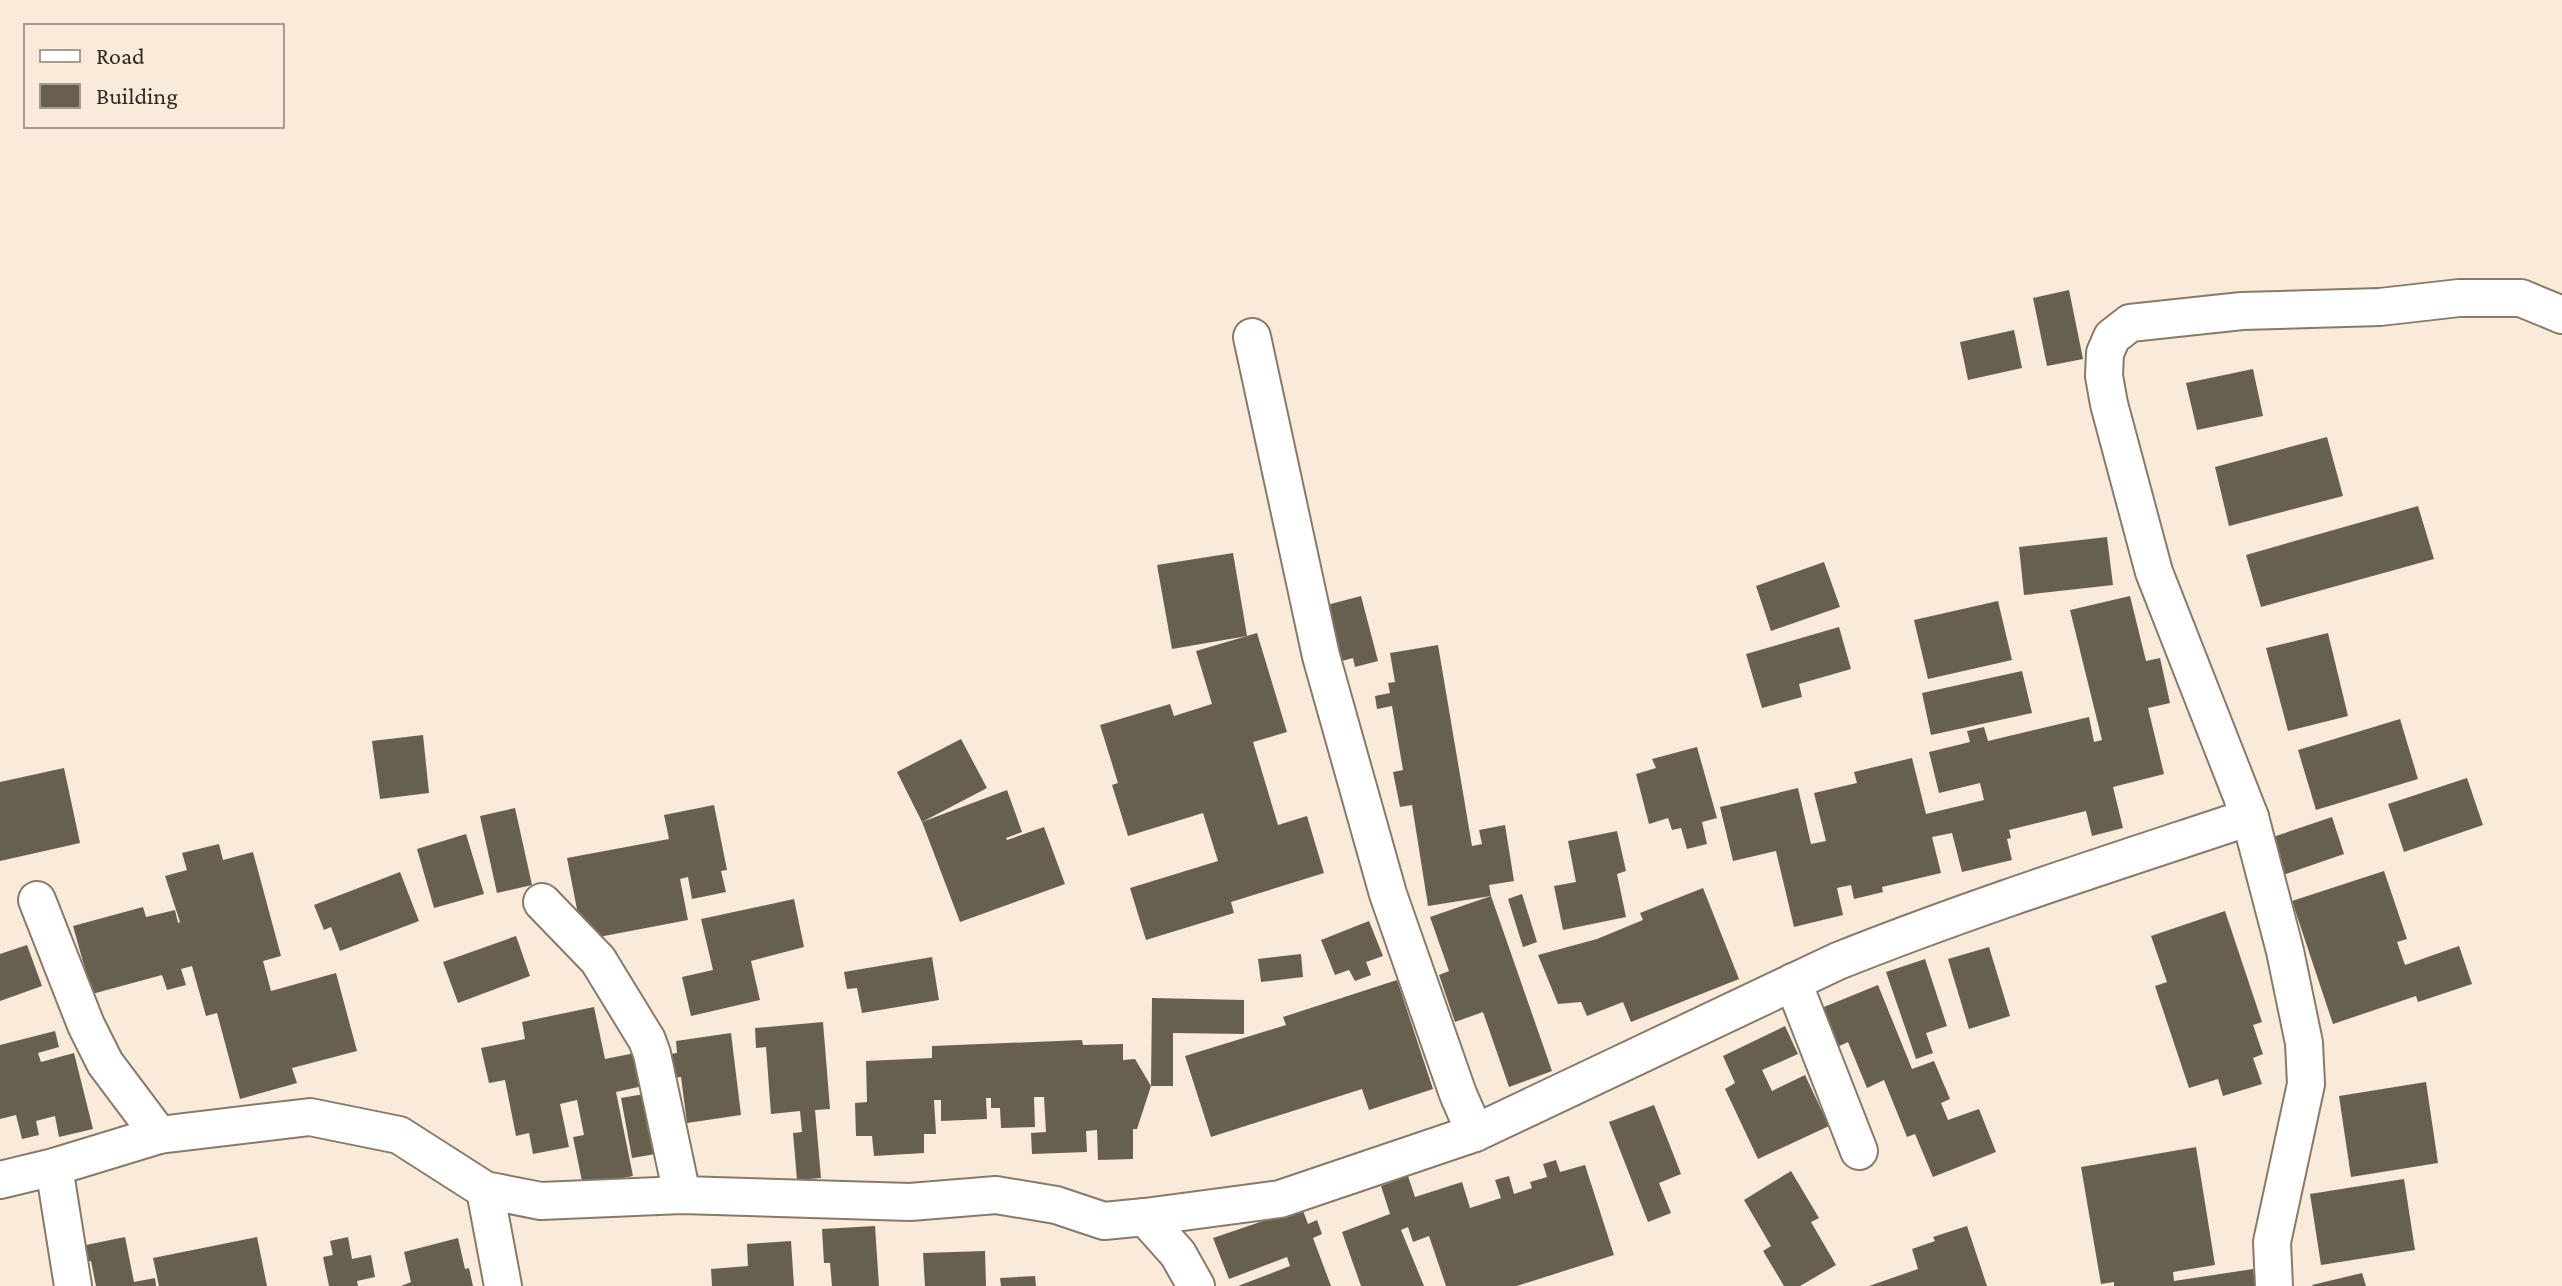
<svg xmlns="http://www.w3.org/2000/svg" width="2562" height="1286" viewBox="0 0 2562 1286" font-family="'Crimson Pro',serif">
<rect width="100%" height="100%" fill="#faead9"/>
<!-- building -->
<g fill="#67604e">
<path d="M2069,290l14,69 -36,7 -14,-68z"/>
<path d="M2014,330l8,38 -54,12 -8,-38z"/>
<path d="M2253,369l10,47 -66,14 -11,-47z"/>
<path d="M2327,437l16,59 -114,30 -14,-59z"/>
<path d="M2418,506l16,53 -173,48 -15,-52z"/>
<path d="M2107,537l6,48 -89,10 -5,-48z"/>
<path d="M1233,553l14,83 -75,13 -15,-84z"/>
<path d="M1824,562l16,45 -69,24 -15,-45z"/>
<path d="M1361,596l17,65 -23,6 -2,-9 -15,4 -15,-56z"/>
<path d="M2130,596l16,65 14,-3 10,45 -22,5 16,66 -51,13 10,41 -31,8 -6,-25 -77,19 2,8 -4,1 5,21 -50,12 -10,-39 -20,4 9,36 -59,14 1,5 -29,7 -3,-14 -14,3 6,27 -49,12 -18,-76 -43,10 -13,-54 78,-19 13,56 15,-3 -12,-48 43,-10 -3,-11 58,-14 14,56 58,-14 -4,-17 -41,10 -10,-41 41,-10 -3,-11 17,-4 4,14 101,-24 5,25 8,-2 -32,-130z"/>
<path d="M1998,601l14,59 -84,19 -14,-59z"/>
<path d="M1839,627l12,42 -52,15 3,13 -40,11 -16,-54z"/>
<path d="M1257,633l30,99 -34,10 25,83 29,-9 17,57 -93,29 3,11 -88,27 -16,-52 88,-27 -15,-48 -75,23 -16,-51 6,-2 -18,-58 70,-21 4,12 38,-12 -16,-53z"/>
<path d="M2328,633l20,83 -60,15 -22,-83z"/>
<path d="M1438,645l34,201 10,-2 -3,-14 26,-5 9,56 -25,4 2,11 -63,10 -16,-101 -12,2 -7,-35 10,-2 -11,-64 -15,3 -2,-13 15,-3 -2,-10 7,-1 -5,-29z"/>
<path d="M2022,671l10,42 -101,22 -9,-42z"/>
<path d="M2400,719l18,60 -102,31 -18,-60z"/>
<path d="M423,735l6,58 -49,6 -8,-58z"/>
<path d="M961,739l26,49 -65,34 -25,-50z"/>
<path d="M1697,747l20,71 -15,4 5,22 -20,5 -6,-21 -9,2 -4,-12 -19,6 -13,-50 20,-6 -4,-9z"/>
<path d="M64,768l16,75 -80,18v-79z"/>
<path d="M2467,778l16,47 -79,27 -16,-48z"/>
<path d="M1007,790l15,42 -16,6 1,2 37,-13 21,57 -105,38 -38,-100z"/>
<path d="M714,805l13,65 -6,1 5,21 -34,7 -4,-22 -8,2 8,41 -105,20 -16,-82 102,-19 -5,-24z"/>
<path d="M515,808l17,77 -35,8 -17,-77z"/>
<path d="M2332,817l12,37 -61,21 -13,-37z"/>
<path d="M1617,831l9,40 -9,3 9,43 -63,13 -9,-44 22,-4 -8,-41z"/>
<path d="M466,834l18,60 -50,14 -17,-59z"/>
<path d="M219,844l4,16 30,-8 28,104 -18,5 8,30 65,-18 21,78 -65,17 5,15 -57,16 -23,-86 -11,3 -14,-50 -11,3 5,16 -19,5 -5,-15 -70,19 -19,-68 70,-19 3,10 29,-7 3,13 2,-1 -15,-46 22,-6 -5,-17z"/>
<path d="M2384,871l23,68 -10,3 8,23 54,-19 13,38 -54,18 -2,-6 -83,28 -41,-123z"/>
<path d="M400,872l19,49 -79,30 -9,-24 -7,3 -10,-25z"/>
<path d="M1703,888l36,91 -108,43 -8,-20 -36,14 -6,-14 -23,2 -20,-49 59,-16 46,-19 -3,-7z"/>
<path d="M1522,894l15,48 -14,5 -15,-48z"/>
<path d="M1491,896l61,175 -43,16 -26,-75 -28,10 -16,-47 10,-4 -19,-54z"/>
<path d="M794,899l10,48 -53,14 9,39 -69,16 -9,-39 31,-7 -12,-51z"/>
<path d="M2225,911l37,111 -9,3 10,29 -10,4 9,26 -39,12 -5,-17 -29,9 -34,-102 12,-4 -16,-46z"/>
<path d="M1369,921l14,35 -17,6 5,13 -16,6 -6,-11 -14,5 -14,-35z"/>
<path d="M516,936l14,40 -72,27 -15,-41z"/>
<path d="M27,945l15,41 -42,15v-47z"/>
<path d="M1989,947l21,69 -41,13 -21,-70z"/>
<path d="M1301,954l2,23 -42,5 -3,-23z"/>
<path d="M932,957l7,43 -77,13 -5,-25 -10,1 -3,-17z"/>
<path d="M1925,959l22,67 -21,7 7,20 -17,6 -30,-87z"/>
<path d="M1397,980l36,109 -64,21 -7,-21 -151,48 -26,-81 101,-31 -3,-8z"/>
<path d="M1878,985l34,84 22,-8 16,38 -9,4 7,17 31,-11 17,43 -63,25 -18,-43 -8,3 -23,-57 -17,8 -19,-46 -13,6 -16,-39z"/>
<path d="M1152,998l92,2v34l-71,-1v53h-22z"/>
<path d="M594,1007l11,52 35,-7 7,33 -31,7 17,84 -50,10 -10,-49 11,-2 -7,-35 -17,4 9,43 -36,7 -4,-21 -13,3 -11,-56 -16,3 -8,-35 44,-9 -3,-17z"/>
<path d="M823,1022l7,87 -15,1 6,68 -24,2 -4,-47 9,-1 -2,-21 -29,3 -5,-67 -10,1 -1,-20z"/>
<path d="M1785,1026l13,28 -36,16 10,21 33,-16 24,51 -71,33 -33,-70 10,-6 -12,-27z"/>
<path d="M55,1031l4,16 -21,6 3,9 33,-9 19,76 -34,8 -4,-21 -19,5 3,14 -17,4 -6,-24 -16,4v-74z"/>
<path d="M731,1033l10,82 -54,8 -6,-46 -15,2 -3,-24 14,-2 -1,-12z"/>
<path d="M1082,1040l1,5 40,-1v16l12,-1 16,27 -14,43h-4v30l-35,1 -1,-30 -11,1 1,21 -55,2 -1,-21 15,-1 -2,-35h-10l1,30 -34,1 -1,-20h-9v-10h-5l1,21 -46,2v-21h-7l2,34h-12v19l-50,3 -2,-20h-16l-1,-33 12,-1 -1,-41 66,-3v-12z"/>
<path d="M2426,1082l12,81 -87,14 -12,-81z"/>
<path d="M656,1092l11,60 -35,6 -11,-60z"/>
<path d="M1654,1105l27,69 -22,9 12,30 -23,9 -39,-100z"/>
<path d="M2196,1147l19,118 -42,7 1,9 79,-12 3,17h-142v-4l-13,2 -20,-117z"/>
<path d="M1556,1160l4,12 25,-7 29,90 -97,31h-71l-17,-50 -16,6 -5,-15 -7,3 23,56h-63l-19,-54 48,-18 -9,-28 27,-10 7,21 47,-15 8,26 31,-10 -6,-18 14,-4 5,18 18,-6 -2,-6 17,-5 -4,-13z"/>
<path d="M1791,1171l28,47 -8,4 25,43 -36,21h-16l-21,-35 8,-5 -27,-46z"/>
<path d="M2404,1179l11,71 -94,15 -11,-71z"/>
<path d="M1302,1208l6,16 9,-4 5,14 -9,4 18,48h-93l52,-20 -3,-9 -58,22 -16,-41z"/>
<path d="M875,1226l4,60h-47l-2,-23h-6l-2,-34z"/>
<path d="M1967,1226l20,60h-118l49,-17 -6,-20 23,-8 -2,-4z"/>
<path d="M125,1237l9,45 21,-4 1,8h-60l-5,-25 -11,2 -4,-16z"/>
<path d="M257,1237l10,49h-108l-6,-28z"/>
<path d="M348,1237l4,22 19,-4 4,22 -18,4 1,5h-29l-6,-29 10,-2 -3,-14z"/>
<path d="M458,1238l7,31 4,-1 4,18h-72l10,-4 -7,-30z"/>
<path d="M791,1241l3,45h-82l-1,-17 37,-3 -1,-22z"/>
<path d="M985,1251l1,35h-61l-2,-33z"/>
<path d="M2362,1273l4,13h-53l-1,-1z"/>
<path d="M1035,1276l1,10h-35l-1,-8z"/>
</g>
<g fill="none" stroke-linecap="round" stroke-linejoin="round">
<!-- minor casing -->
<g stroke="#887a6b" stroke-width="40">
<g id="minor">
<path d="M1252,337l69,319 67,238 70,200 17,39"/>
<path d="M37,900l49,125 19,38 54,72"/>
<path d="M542,902l56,58 49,80 5,14 30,141"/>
<path d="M1793,982l66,169"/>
<path d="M54,1167l19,119"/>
<path d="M0,1180l54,-13 105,-32 151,-18 89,18 86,55 56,11 141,-6 228,7 86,-7 60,10 48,16 41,-4 135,-18 195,-66 363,-172c135,-54 274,-98 412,-144"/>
<path d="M485,1190l18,96"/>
<path d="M1145,1217l33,37 18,32"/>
<path d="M2274,1286l-2,-44 34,-158 -2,-41 -19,-92 -35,-134 -96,-245 -45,-168 -5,-28 1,-23 7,-16 18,-14 112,-12 138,-4 79,-9h62l41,17"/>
</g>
</g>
<!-- minor -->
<use href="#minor" stroke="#fff" stroke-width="36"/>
</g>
<!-- legend -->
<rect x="24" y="24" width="260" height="104" fill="#faead9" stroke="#a89c90" stroke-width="2"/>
<rect x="40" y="50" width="40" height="12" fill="#ffffff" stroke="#a89c90" stroke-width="2"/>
<text x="96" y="64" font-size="24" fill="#2e2822">Road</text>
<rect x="40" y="84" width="40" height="24" fill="#67604e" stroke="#a89c90" stroke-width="2"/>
<text x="96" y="104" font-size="24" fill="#2e2822">Building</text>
</svg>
